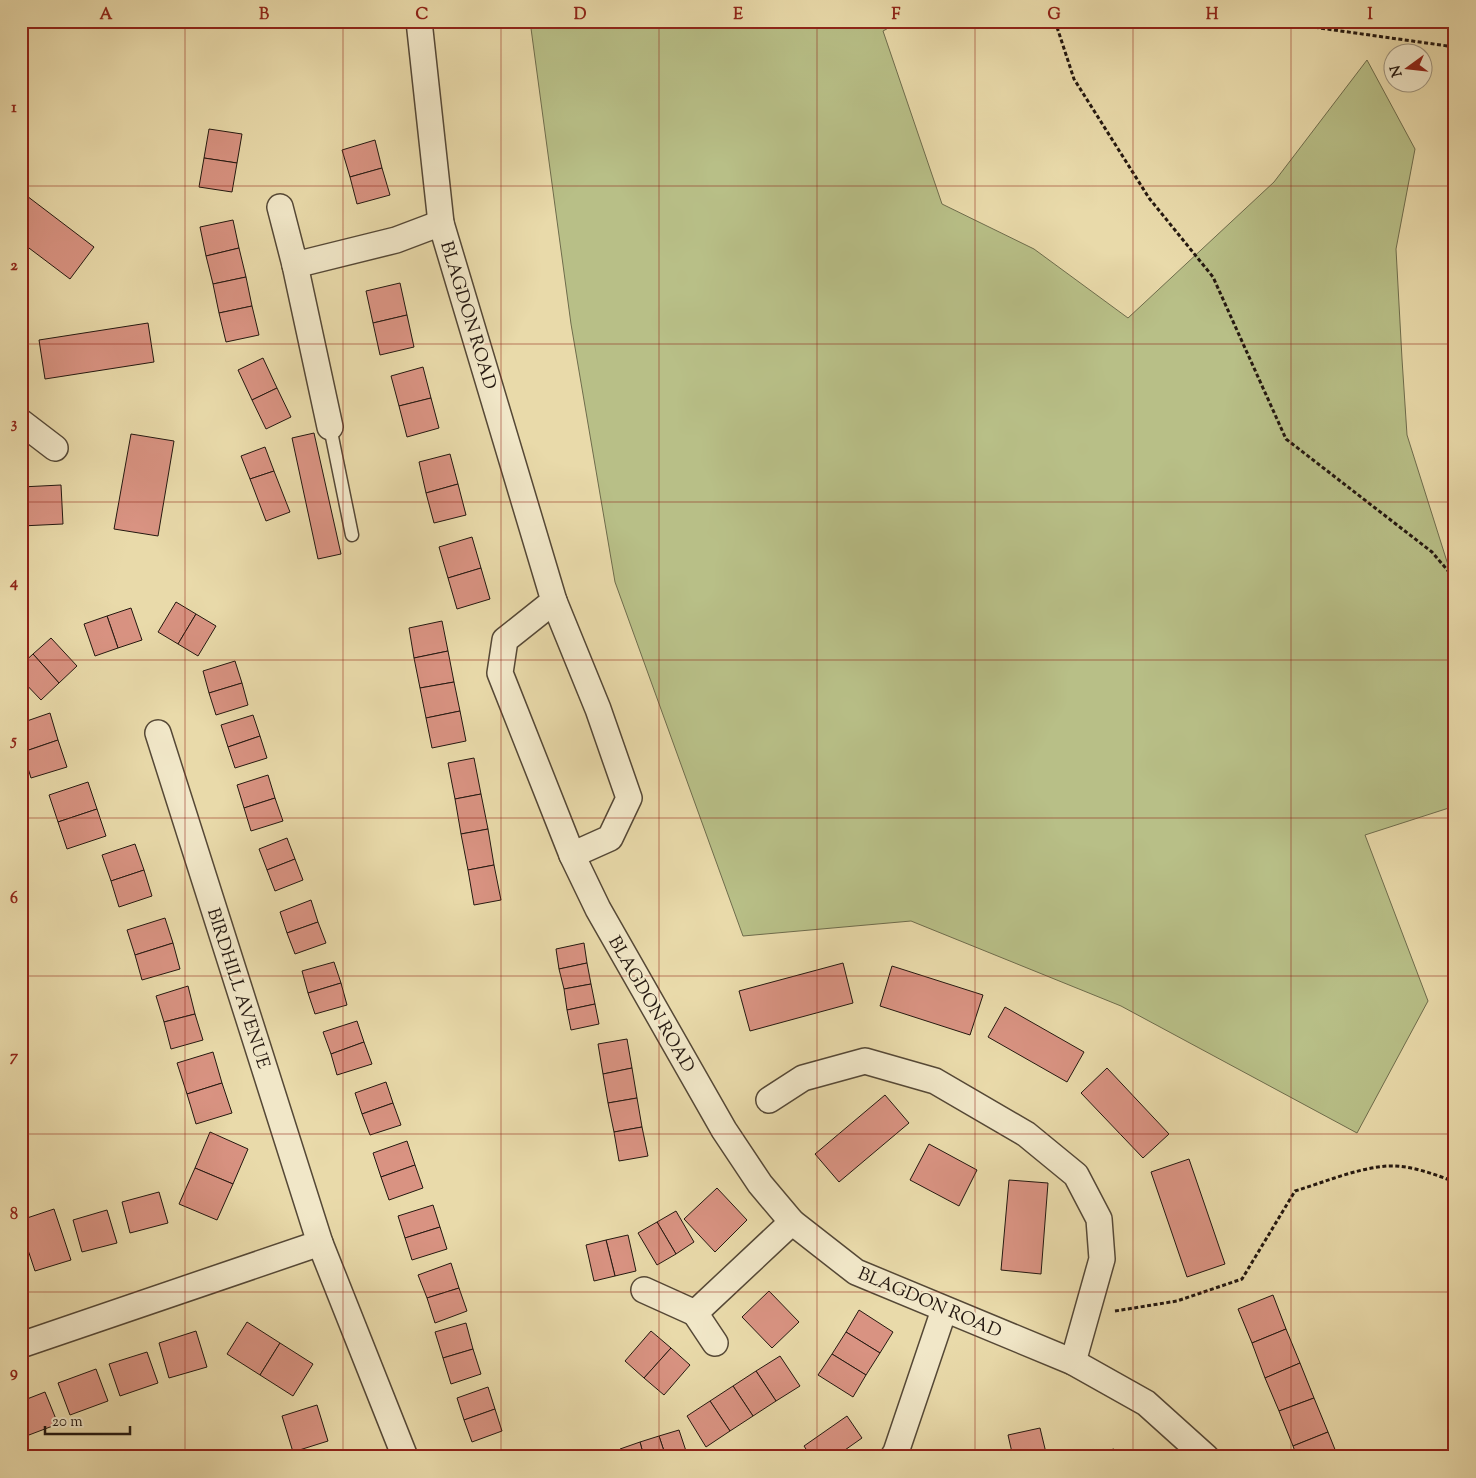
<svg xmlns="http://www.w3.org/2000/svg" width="1476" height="1478" viewBox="0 0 1476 1478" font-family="'Sorts Mill Goudy',serif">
<rect width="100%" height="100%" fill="#e9daaa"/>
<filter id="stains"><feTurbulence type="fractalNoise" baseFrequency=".004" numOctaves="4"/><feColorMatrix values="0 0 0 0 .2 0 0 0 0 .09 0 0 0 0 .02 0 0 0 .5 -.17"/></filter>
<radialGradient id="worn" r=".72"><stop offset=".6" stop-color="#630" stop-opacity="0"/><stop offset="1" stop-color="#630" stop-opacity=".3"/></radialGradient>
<!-- green -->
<path fill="#b8bf87" stroke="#6e6c4c" d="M530,21h371l-18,10 59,173 92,45 94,69 146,-136 93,-122 48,89 -19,100 6,110 5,76 48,152v219l-90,29 63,166 -71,132 -236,-127 -210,-85 -168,15 -128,-354 -44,-258z"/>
<!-- building -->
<g fill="#d99382" stroke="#241810">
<path d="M209,129l33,5 -5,29 -33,-5z"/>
<path d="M375,140l7,28 -32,9 -8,-27z"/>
<path d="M204,158l33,5 -5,29 -33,-5z"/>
<path d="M382,168l8,27 -33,9 -7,-27z"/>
<path d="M27,196l67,51 -24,32 -49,-37v-39z"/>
<path d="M233,220l6,28 -33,8 -6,-29z"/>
<path d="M239,248l7,29 -33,7 -7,-28z"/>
<path d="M246,277l6,29 -33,7 -6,-29z"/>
<path d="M400,283l7,32 -34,8 -7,-32z"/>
<path d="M252,306l7,29 -33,7 -7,-29z"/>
<path d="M407,315l7,32 -34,8 -7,-32z"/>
<path d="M148,323l6,39 -109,17 -6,-39z"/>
<path d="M263,358l14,30 -25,12 -14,-30z"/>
<path d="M423,367l8,31 -32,8 -8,-30z"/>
<path d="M277,388l14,29 -25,12 -14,-29z"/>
<path d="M431,398l8,30 -32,9 -8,-31z"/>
<path d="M314,433l27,121 -23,5 -26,-121z"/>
<path d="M131,434l43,7 -16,95 -44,-7z"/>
<path d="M265,447l9,24 -24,8 -9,-23z"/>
<path d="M450,454l8,30 -32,9 -7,-31z"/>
<path d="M274,471l16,41 -24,9 -16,-42z"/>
<path d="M458,484l8,31 -32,8 -8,-30z"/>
<path d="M61,485l2,39 -42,2v-39z"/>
<path d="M472,537l9,31 -33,10 -9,-31z"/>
<path d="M481,568l9,31 -33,10 -9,-31z"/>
<path d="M176,602l20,12 -18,30 -20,-12z"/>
<path d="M131,608l11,32 -24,8 -11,-32z"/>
<path d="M196,614l20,12 -18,30 -20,-12z"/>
<path d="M107,616l11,32 -23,8 -11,-32z"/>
<path d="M442,621l6,30 -34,7 -5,-30z"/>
<path d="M51,638l26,28 -18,17 -26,-29z"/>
<path d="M448,651l6,31 -34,6 -6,-30z"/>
<path d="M33,654l26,29 -18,17 -20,-21v-14z"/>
<path d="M235,661l7,22 -33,10 -6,-22z"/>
<path d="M454,682l6,29 -34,7 -6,-30z"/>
<path d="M242,683l6,22 -32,10 -7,-22z"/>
<path d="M460,711l6,30 -34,7 -6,-30z"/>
<path d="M50,713l8,27 -35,12 -2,-29z"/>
<path d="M253,715l7,21 -32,11 -7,-22z"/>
<path d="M260,736l7,22 -32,10 -7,-21z"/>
<path d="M58,740l9,27 -36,11 -8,-26z"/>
<path d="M474,758l7,36 -26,5 -7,-36z"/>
<path d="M268,775l7,23 -31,10 -7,-23z"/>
<path d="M88,782l9,27 -39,13 -9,-27z"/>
<path d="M481,794l7,35 -27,5 -6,-35z"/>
<path d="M275,798l8,23 -32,10 -7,-23z"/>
<path d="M97,809l9,27 -39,13 -9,-27z"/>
<path d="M488,829l6,36 -26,5 -7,-36z"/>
<path d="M287,838l8,21 -28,11 -8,-21z"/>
<path d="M135,844l9,26 -33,11 -9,-26z"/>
<path d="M295,859l8,21 -28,11 -8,-21z"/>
<path d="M494,865l7,35 -27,5 -6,-35z"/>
<path d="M144,870l8,26 -33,11 -8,-26z"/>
<path d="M311,900l7,22 -31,11 -7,-21z"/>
<path d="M165,918l8,25 -38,12 -8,-25z"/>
<path d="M318,922l8,21 -31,11 -8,-21z"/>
<path d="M173,943l7,26 -38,11 -7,-25z"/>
<path d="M584,943l3,20 -28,6 -3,-20z"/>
<path d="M334,962l7,21 -33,10 -6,-22z"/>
<path d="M587,963l4,21 -27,5 -5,-20z"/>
<path d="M843,963l10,40 -103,28 -11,-40z"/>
<path d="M892,966l91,29 -13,40 -90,-29z"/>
<path d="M341,983l6,22 -32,9 -7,-21z"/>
<path d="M591,984l4,20 -28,6 -3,-21z"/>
<path d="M188,986l7,28 -31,8 -8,-26z"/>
<path d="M595,1004l4,20 -28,6 -4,-20z"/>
<path d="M1005,1007l79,45 -17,30 -79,-45z"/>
<path d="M195,1014l8,26 -32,9 -7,-27z"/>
<path d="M357,1021l7,21 -33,12 -8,-22z"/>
<path d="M627,1039l5,29 -29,6 -5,-30z"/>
<path d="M364,1042l8,22 -35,11 -6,-21z"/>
<path d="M213,1052l9,31 -35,11 -10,-31z"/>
<path d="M632,1068l5,30 -29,5 -5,-29z"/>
<path d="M1107,1068l62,66 -26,24 -62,-65z"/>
<path d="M386,1082l7,21 -31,11 -7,-21z"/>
<path d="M222,1083l10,30 -36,11 -9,-30z"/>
<path d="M885,1095l24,28 -70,59 -24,-28z"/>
<path d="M637,1098l5,29 -28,5 -6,-29z"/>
<path d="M393,1103l8,22 -31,10 -8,-21z"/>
<path d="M642,1127l6,29 -29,5 -5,-29z"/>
<path d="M210,1132l38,17 -15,35 -38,-16z"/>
<path d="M407,1141l8,24 -34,12 -8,-24z"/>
<path d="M929,1144l48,26 -18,36 -49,-26z"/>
<path d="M1189,1159l36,105 -38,13 -36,-105z"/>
<path d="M415,1165l8,23 -34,12 -8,-23z"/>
<path d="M195,1168l38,16 -16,36 -38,-16z"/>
<path d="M1009,1180l39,3 -7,91 -40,-4z"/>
<path d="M717,1188l30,32 -32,32 -31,-33z"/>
<path d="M159,1192l9,31 -38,10 -8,-31z"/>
<path d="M433,1205l7,22 -35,11 -7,-22z"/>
<path d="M54,1209l17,51 -36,11 -14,-42v-9z"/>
<path d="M107,1210l10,33 -35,9 -9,-32z"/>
<path d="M676,1211l18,31 -18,12 -19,-32z"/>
<path d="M657,1222l19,32 -19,11 -19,-32z"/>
<path d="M440,1227l7,22 -35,11 -7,-22z"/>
<path d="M628,1235l8,36 -21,5 -9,-36z"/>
<path d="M606,1240l9,36 -21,5 -8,-36z"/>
<path d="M451,1263l8,25 -32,10 -9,-23z"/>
<path d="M459,1288l8,23 -32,12 -8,-25z"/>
<path d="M769,1291l30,31 -27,26 -30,-31z"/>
<path d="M1273,1295l13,34 -34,14 -14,-34z"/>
<path d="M859,1310l34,22 -13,21 -34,-21z"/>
<path d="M247,1322l33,21 -20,32 -33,-21z"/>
<path d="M466,1323l7,26 -30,9 -8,-26z"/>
<path d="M1286,1329l14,34 -35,15 -13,-35z"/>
<path d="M196,1331l11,36 -38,11 -10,-35z"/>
<path d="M651,1331l20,17 -27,30 -19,-17z"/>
<path d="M846,1332l34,21 -14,22 -34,-21z"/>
<path d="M280,1343l33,21 -20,32 -33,-21z"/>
<path d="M671,1348l19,17 -26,30 -20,-17z"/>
<path d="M473,1349l8,25 -30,10 -8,-26z"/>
<path d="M147,1352l11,31 -38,13 -11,-32z"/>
<path d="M832,1354l34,21 -13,22 -35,-22z"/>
<path d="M780,1356l20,30 -24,15 -20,-30z"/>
<path d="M1300,1363l14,35 -35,13 -14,-33z"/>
<path d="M96,1369l12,32 -38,14 -12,-32z"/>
<path d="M756,1371l20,30 -23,15 -20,-30z"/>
<path d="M21,1384l6,15 18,-7 13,32 -37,14z"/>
<path d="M733,1386l20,30 -23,15 -20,-30z"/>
<path d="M488,1387l7,22 -31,11 -7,-22z"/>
<path d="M1314,1398l14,34 -35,14 -14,-35z"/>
<path d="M710,1401l20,30 -24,16 -19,-31z"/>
<path d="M317,1405l11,36 -35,11 -11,-36z"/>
<path d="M495,1409l7,22 -30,11 -8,-22z"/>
<path d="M847,1416l15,22 -27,19h-24l-7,-11z"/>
<path d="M1040,1428l7,29h-34l-5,-22z"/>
<path d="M679,1430l9,27h-22l-7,-21z"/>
<path d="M1328,1432l10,25h-41l-4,-11z"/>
<path d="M659,1436l7,21h-22l-4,-15z"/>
<path d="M640,1442l4,15h-22l-2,-8z"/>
<path d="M1114,1449l1,8 28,-6 1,6h-65z"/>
</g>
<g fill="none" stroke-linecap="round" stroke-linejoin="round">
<!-- lane casing -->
<g stroke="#554836" stroke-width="15">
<path id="lane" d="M330,427l22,108"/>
</g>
<!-- street casing -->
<g stroke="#554836" stroke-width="28">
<g id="street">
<path d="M419,21l22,202 113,378 -49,39 -5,33 72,182 26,54 126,221 36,54 32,38 64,50 217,90 73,41 60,54"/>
<path d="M280,207l15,58 101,-25 45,-17"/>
<path d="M295,265l35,162"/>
<path d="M21,422l34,26"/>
<path d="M554,601l44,108 31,89 -19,40 -38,17"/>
<path d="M769,1100l34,-22 62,-17 70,20 91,53 50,41 23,44 3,40 -29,103"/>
<path d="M320,1243l85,214"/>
<path d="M644,1290l51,23 97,-91"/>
<path d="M695,1313l20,30"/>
<path d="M21,1345l299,-102 -162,-510"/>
<path d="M893,1457l3,-5 48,-142"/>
</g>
</g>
<!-- path -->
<g stroke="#241810" stroke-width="3" stroke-dasharray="4 2.5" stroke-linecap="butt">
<path d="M1055,21l19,58 75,119 64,79 73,162 146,113 23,27"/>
<path d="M1237,21l47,2 171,24"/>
<path d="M1115,1311l62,-10 65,-22 53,-88c30,-9 62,-23 93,-25 22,-1 46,8 67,16"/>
</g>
<!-- lane -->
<use href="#lane" stroke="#f1e7c8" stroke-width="12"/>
<!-- street -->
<use href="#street" stroke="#f1e7c8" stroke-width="25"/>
</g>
<!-- grid -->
<path fill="none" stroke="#8f2418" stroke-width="1" stroke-opacity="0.55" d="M185,21v1436M343,21v1436M501,21v1436M659,21v1436M817,21v1436M975,21v1436M1133,21v1436M1291,21v1436M21,186h1434M21,344h1434M21,502h1434M21,660h1434M21,818h1434M21,976h1434M21,1134h1434M21,1292h1434"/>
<g text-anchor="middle" stroke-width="4" stroke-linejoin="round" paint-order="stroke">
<!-- street labels -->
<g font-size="18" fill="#241810" stroke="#f1e7c8">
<text transform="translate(469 315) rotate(73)" y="6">BLAGDON ROAD</text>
<text transform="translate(239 988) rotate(72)" y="6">BIRDHILL AVENUE</text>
<text transform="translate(652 1004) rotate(60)" y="6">BLAGDON ROAD</text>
<text transform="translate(930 1302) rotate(23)" y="6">BLAGDON ROAD</text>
</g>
</g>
<!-- margin -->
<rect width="1476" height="1478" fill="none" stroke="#e9daaa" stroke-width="55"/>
<!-- north arrow -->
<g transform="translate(1408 68) rotate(255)"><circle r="24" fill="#f1e7c8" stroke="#9f947e"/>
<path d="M0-4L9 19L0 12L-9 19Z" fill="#8f2418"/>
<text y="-8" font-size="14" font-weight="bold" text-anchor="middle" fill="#241810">N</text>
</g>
<!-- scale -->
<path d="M45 1426v8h85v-8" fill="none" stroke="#241810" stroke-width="2.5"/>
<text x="52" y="1426" font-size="15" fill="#241810" stroke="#f1e7c8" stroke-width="4" paint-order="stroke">20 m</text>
<rect x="28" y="28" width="1420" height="1422" fill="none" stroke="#8f2418" stroke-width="2"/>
<g font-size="16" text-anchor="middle" font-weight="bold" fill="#8f2418">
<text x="106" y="19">A</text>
<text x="264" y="19">B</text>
<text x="422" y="19">C</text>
<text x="580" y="19">D</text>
<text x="738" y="19">E</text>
<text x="896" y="19">F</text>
<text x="1054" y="19">G</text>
<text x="1212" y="19">H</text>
<text x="1370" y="19">I</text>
<text x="14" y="112">1</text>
<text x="14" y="270">2</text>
<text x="14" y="428">3</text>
<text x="14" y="587">4</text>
<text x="14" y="745">5</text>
<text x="14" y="903">6</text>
<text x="14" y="1061">7</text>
<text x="14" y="1219">8</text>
<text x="14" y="1377">9</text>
</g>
<rect width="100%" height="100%" filter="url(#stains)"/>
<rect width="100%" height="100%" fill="url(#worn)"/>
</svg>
